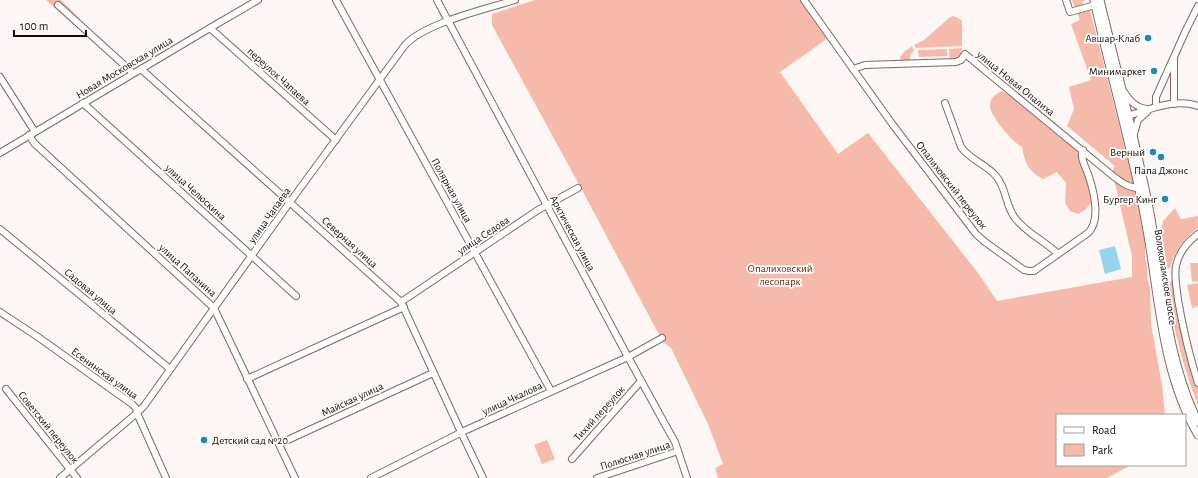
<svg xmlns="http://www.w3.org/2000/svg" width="1198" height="478" viewBox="0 0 1198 478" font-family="'Alegreya Sans',sans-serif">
<rect width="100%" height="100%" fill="#fcf6f5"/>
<!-- green -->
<g fill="#f5baaa">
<path d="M46,0h15l19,19 -6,6z"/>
<path d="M535,0h266l27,38 -48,34 58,82 30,-21 110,140 19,28 135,-24v-21l-20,-85 3,-5 -48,-40 7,-17 -5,-22 22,-7 -20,-56 9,-4 -8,-20h13l-3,2 2,6 6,2 41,162 14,68v16l2,10v13l3,9 1,36 11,61 3,30h-108v50h74l-24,13h-389l-3,-10 8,-4 -15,-40 -37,-76 -8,-6 -81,-152 -90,-165v-11z"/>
<path d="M953,16l5,2 4,3v25l-46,2 -2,-3 10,-5 25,-22z"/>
<path d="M912,46l2,5 -4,4v5l25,-1v3l-34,-1 -1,-4 4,-5z"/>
<path d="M962,48c0,8 -5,11 -12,13l-1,-12z"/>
<path d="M947,49v7l-28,1 -1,-7z"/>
<path d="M1002,91l10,5 34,30 31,24 11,28 5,23 -8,9 -7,4 -8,-3 -5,-8 1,-20 -9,-11 -14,7c-15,-8 -18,-16 -21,-32 -9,-4 -31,-31 -32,-40 -1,-8 5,-13 12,-16z"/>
<path d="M1175,208l4,8 2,3 17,-3v12c-15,11 -23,23 -28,40l-1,1 -3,-2 -5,-38 2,-8z"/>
<path d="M1190,263h8v18l-6,1z"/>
<path d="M1170,281l2,1 2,3 13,70 11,33v17c-15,-38 -25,-78 -31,-118l1,-3z"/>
<path d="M1198,283v23l-6,2 -5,-23z"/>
<path d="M547,440l8,19 -13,5 -8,-19z"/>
</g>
<!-- water -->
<path fill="#93d4ef" d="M1115,246l6,23 -16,5 -6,-24z"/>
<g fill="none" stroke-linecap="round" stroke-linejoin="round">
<!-- minor casing -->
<g stroke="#816861" stroke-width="8">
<g id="minor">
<path d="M336,0l215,391"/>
<path d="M437,0l191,357 38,69 9,16 12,36"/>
<path d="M804,0l49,69 12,-4 91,-3 5,-2 4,-6 148,122c8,6 15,12 26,12"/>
<path d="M1066,0l4,12 25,-7"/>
<path d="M58,5l75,68"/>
<path d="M210,28l126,112"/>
<path d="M1174,60v44"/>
<path d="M141,69l260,233 60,130 22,46"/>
<path d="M853,69l40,56 83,109 9,8 39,28 5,1h5l54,-38c13,-12 6,-41 1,-56 -2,-8 -10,-19 -6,-27"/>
<path d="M0,77l35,55"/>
<path d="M1124,92c6,9 12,16 24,17"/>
<path d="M83,103l213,193"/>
<path d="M945,103l16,44c9,13 25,17 35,29 11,13 9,29 19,42 11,15 30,23 43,36"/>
<path d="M1156,107v-10l30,-67 12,-24"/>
<path d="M1125,117c22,-7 49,-19 73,-11"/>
<path d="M1134,134l4,-14 9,-8"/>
<path d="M29,135l5,8 180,165 81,170"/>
<path d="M0,153l210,-125 48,-28"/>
<path d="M0,229l170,140"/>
<path d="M1198,234c-11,8 -19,18 -22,32 -2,11 1,23 2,34 5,28 11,55 20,83"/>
<path d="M401,302l137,-92 40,-22"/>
<path d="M0,312l38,25 94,67 4,4 1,5 29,65"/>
<path d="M247,379l157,-72"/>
<path d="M6,389l71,89"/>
<path d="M279,444l154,-71"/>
<path d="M572,459l69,-78"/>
<path d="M60,478l77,-65 7,-7 146,-204 115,-157c20,-22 81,-36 110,-45"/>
<path d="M371,478l93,-47 164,-74 34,-19"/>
<path d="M597,478l81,-27"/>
</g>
</g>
<!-- major casing -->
<g stroke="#816861" stroke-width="9">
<g id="major">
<path d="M1094,0c16,73 37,145 51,219 14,72 15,151 53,216"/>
<path d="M1100,0c17,71 36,141 50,213 13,71 16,143 48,209"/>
</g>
</g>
<!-- minor -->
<use href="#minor" stroke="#fff" stroke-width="6"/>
<!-- major -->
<use href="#major" stroke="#fff" stroke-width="7"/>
</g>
<!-- markers -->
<g fill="#1d8db1" stroke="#fff" stroke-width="1.5">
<circle cx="1148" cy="38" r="4"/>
<circle cx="1154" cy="71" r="4"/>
<circle cx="1153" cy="152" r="4"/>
<circle cx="1161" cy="157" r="4"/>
<circle cx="1165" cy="199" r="4"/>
<circle cx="204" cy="440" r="4"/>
</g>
<g text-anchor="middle" stroke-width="3.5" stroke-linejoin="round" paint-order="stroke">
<!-- poi labels -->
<g font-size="11" fill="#140b08" stroke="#fff" text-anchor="end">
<text x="1140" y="42">Авшар-Клаб</text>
<text x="1146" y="75">Минимаркет</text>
<text x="1145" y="156">Верный</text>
<text x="1161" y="174" text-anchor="middle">Папа Джонс</text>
<text x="1157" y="203">Бургер Кинг</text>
<text x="212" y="444" text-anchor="start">Детский сад №20</text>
</g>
<!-- street labels -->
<g font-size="11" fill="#140b08" stroke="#fff">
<text transform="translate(124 67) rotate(-31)" y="4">Новая Московская улица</text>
<text transform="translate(279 76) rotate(42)" y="4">переулок Чапаева</text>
<text transform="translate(1016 83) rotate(39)" y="4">улица Новая Опалиха</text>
<text transform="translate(952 185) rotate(52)" y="4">Опалиховский переулок</text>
<text transform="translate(452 190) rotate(61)" y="4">Полярная улица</text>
<text transform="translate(196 192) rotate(42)" y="4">улица Челюскина</text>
<text transform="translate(269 215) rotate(-55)" y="4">улица Чапаева</text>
<text transform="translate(573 233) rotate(62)" y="4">Арктическая улица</text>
<text transform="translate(483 235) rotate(-34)" y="4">улица Седова</text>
<text transform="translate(350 242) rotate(42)" y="4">Северная улица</text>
<text transform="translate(188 270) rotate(42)" y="4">улица Папанина</text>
<text transform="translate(1166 277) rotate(81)" y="4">Волоколамское шоссе</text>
<text transform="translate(91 291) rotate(40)" y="4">Садовая улица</text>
<text transform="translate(105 373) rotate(36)" y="4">Есенинская улица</text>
<text transform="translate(512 398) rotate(-25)" y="4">улица Чкалова</text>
<text transform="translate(352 399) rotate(-25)" y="4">Майская улица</text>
<text transform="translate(599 413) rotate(-48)" y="4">Тихий переулок</text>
<text transform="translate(49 427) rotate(51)" y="4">Советский переулок</text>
<text transform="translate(635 455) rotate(-18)" y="4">Полюсная улица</text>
</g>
<!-- park labels -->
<g font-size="11" fill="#6b2511" stroke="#fff">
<text x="780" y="272">Опалиховский<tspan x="780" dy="13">лесопарк</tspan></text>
</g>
</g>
<!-- legend -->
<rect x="1056" y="414" width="130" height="52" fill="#ffffff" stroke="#a19d9c"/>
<rect x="1064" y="427" width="20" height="6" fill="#ffffff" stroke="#a19d9c"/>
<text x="1092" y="434" font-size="12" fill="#140b08">Road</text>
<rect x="1064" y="444" width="20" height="12" fill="#f5baaa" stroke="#a19d9c"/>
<text x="1092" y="454" font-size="12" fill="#140b08">Park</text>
<!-- scale -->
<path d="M14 30v6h72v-6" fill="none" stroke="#140b08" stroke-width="2"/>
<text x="20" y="30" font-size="12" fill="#140b08" stroke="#ffffff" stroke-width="3" paint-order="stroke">100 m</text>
</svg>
